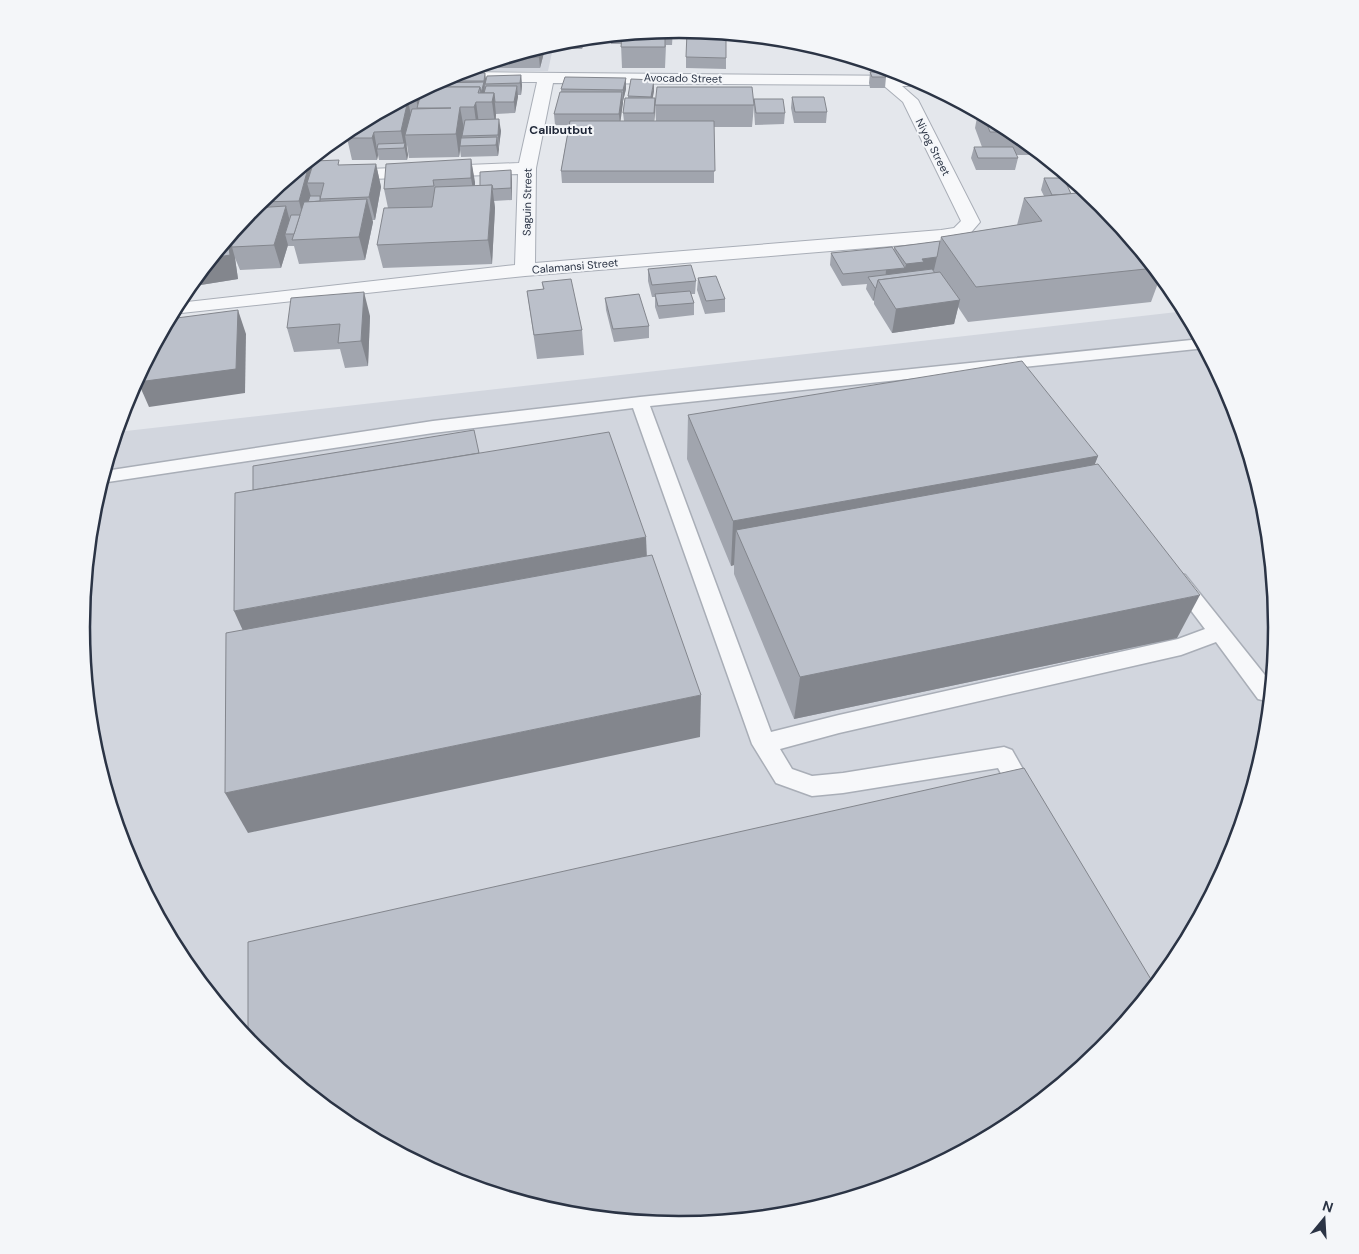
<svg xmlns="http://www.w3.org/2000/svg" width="1359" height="1254" viewBox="0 0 1359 1254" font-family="'DM Sans',sans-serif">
<rect width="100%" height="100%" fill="#e4e7ec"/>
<!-- built -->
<g fill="#d2d6de">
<path d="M554,43l-6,28h-84v-1z"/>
<path d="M1186,311l46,87 34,113 12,116 -12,117 -34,112 -55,104 -75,90h-846l-74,-91 -55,-103 -34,-113 -12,-116 12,-117 24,-78z"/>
</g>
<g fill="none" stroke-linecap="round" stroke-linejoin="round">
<!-- lane casing -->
<g stroke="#a9aeb7" stroke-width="3">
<path id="lane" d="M1201,339l5,9 -556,58 121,326 68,-17 339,-76 27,-10 -37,-49 3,-5 7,-2 7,2 87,109 -2,18 -12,-3 -42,-57 -35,13 -342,78 -59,16 12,20 20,7 31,-3 161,-26 8,3 25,44 -3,7 -9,3 -9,-3 -18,-33 -155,25 -31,3 -36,-13 -24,-39 -119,-336 -200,25 -332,50 4,-12 328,-50 207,-24z"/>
</g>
<!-- street casing -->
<g stroke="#a9aeb7" stroke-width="2">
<path id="street" d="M457,72l455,4 14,8 -6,2h-18l16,14 62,122 -13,15 -26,5 -416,34 -353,38 6,-11 337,-38 3,-91 -235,8 12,-10 224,-9 18,-81h-89l-6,-3zM553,83l330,2 20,17 58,119 -7,7 -13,2 -406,33 1,-95z"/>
</g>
<!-- lane -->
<use href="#lane" fill="#f7f8fa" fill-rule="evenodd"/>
<!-- street -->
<use href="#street" fill="#f7f8fa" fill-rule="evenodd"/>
</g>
<!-- wall -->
<g fill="#a1a5ae">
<path d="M673,29l-1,16h-6l-1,23h-43l-1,-24h-10l-1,-8z"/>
<path d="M591,37v3h-7l-2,9h-27l-1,-6 9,-3z"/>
<path d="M546,45l-6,23h-49l-1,-6z"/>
<path d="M826,49l14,5h-13z"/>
<path d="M686,57l40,1v11l-40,-1z"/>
<path d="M486,63l-1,6h-16z"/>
<path d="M870,72l16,5 -1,11h-15l-1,-5z"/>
<path d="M451,74l35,5 35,-4 1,11 -1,9h-3l-3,18 -19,1v5l5,12 -3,25 -37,1 -1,-7 -1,7 -50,1 -2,-13 -1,3 2,7 -1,5h-28l-1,-5 -1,5h-25l-5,-22 3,-10z"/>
<path d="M626,78v11l-3,12 -3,20h4l-1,-8 5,-15v-2l26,-5 -2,7h3v12l-1,11h2l-1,-16h99l-2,22h-38v56h-152l-1,-12 8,-46h-14l-1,-11 7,-22v-3z"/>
<path d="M792,97l35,15 -1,11h-32l-3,-15z"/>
<path d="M754,99l31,14 -1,11 -29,1 -1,-15z"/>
<path d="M978,112l34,18 25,21 -1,4h-20l2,3 -3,12h-39l-5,-12 3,-11h8l-7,-19z"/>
<path d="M331,143l-3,11h-11z"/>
<path d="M471,159l4,27h5l31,-16 1,12v18l-18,1 1,7 -3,56 -109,4 -6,-23 11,-37 -4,-19z"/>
<path d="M309,161l3,6 64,-3 5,23 -6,33h-3l1,2 -8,38 -66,4 -5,-18h-6v-1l-7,23 -41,2 -5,-12 3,21 -50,8 69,-83z"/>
<path d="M1044,178l27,16 32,10 58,71 -10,27 -183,20 -10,-15 -4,17 -62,9 -18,-29v-4l-1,1 -7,-12 1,-5 -25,2 -12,-21 1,-12 63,-3v-3l46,-6 1,-4 76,-12 7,-27 20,-2 -3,-6z"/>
<path d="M648,269l48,12 -1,13h-4l3,9v12l-35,4 -4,-12v-10h-3l-4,-16z"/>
<path d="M698,278l27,21v13l-20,2 -8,-24z"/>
<path d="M542,282l40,48 2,25 -47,4 -10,-68 16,-2z"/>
<path d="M605,298l44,28v12l-35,4 -8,-32z"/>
<path d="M370,316l-2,50 -23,2 -5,-19 -46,3 -7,-24z"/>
<path d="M688,415l410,41 -4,9 83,173 -383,81 -60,-145v-9l-3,1 -44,-107z"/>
</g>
<!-- shaded-wall -->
<g fill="#83868d">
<path d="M582,38h2v3l-2,8z"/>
<path d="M546,45l-6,23 -1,-11 3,-10z"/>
<path d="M485,73l2,11h-2v8l-1,-11z"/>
<path d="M521,75l1,11 -1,9 -1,-12z"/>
<path d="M626,78v11l-3,12v-11z"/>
<path d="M654,80v11l-3,17v-11z"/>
<path d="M484,82l1,11 -4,2z"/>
<path d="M430,85l-12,23 -2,-9 3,-8z"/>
<path d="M517,86l1,11 -3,16 -1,-11z"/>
<path d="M622,92l1,11 -3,22 -1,-11z"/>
<path d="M494,93l2,22 -1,9 -3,-22z"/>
<path d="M655,98v12l-1,14v-11z"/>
<path d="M408,100l4,21 -7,14 3,20 -1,5 -6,-29z"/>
<path d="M476,102l3,22 -2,5 -3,-22z"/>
<path d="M460,107l4,22 -2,7v2l-2,8v4l-1,7 -3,-23z"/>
<path d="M499,119l2,12 -2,15 -1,-11z"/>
<path d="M374,132l4,23 -1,5 -5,-22z"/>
<path d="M497,137l2,12 -1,7 -2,-11z"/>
<path d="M331,143l-3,11 -2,-7z"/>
<path d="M471,159l4,23v19l-4,-23z"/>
<path d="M310,161l6,22h-9l5,17 -9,17 -4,-16z"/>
<path d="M376,164l5,23 -6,33 -6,-23z"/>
<path d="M511,170l1,12v18l-1,-12z"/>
<path d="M492,185l3,23 -3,56 -4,-24z"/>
<path d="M367,199l6,23 -8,38 -6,-23z"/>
<path d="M286,206l6,23 -7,5 3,11 -7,23 -7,-23z"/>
<path d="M230,236l2,11 3,11 3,21 -50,8z"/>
<path d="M937,257l-3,13 -11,1 -38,11 1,-12 19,-2 1,-4 16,-5z"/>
<path d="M875,288h1l-2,12 -1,1z"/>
<path d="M364,292l6,24 -2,50 -7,-25z"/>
<path d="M960,300l-6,24 -62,9 4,-24z"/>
<path d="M238,310l8,24 -1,59 -96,14 -11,-25z"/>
<path d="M1098,456l-17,44 -345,30 -2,35 -3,1 2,-45z"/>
<path d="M646,537l2,44 -394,74 -20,-44z"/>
<path d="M1200,595l-23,43 -383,81 6,-42z"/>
<path d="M701,695l-1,42 -452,96 -23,-40z"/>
</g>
<!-- building -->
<g fill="#bbc0ca" stroke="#83868d">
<path d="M672,29v6h-7v-5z"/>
<path d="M665,30v17h-44l1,-13z"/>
<path d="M687,32l39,1v25l-40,-1z"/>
<path d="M542,47l-3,10h-32z"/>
<path d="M870,72h15l1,5h-14z"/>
<path d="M455,73h30l-1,8h-46z"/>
<path d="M521,75l-1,8 -35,1 2,-8z"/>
<path d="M565,77l61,1 -3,12 -62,-1z"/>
<path d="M631,79l23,1 -3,17 -23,-1z"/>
<path d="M484,82l-3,11 -1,-6h-54l9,-4z"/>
<path d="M486,86h31l-3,16h-19l-1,-9h-10z"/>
<path d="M426,87h54l-2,6h16l-2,9h-16l-2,5h-14l-4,27 -51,1 7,-26 39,-1h-34l5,-18z"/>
<path d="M657,87h95l2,18h-99z"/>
<path d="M419,91l-3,8 -8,1 -7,31 -27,1 -2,6h-25l3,-10z"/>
<path d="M560,92h62l-3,22h-65z"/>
<path d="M792,97h32l3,15h-32z"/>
<path d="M625,98h30l-1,15h-31z"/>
<path d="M754,99h29l2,14h-29z"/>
<path d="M983,114l29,16 3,2h-25z"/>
<path d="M499,119l-1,16 -36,1 3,-16z"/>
<path d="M570,121h144l1,50h-154z"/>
<path d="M497,137l-1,8 -36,1 1,-8z"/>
<path d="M405,143l-1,5 -27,1 1,-5z"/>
<path d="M974,147h39l5,11h-40z"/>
<path d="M471,159v19l-38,2 1,6 -50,3 2,-25z"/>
<path d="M339,160l-1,5 38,-1 -7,33 -49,2 4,-16h-17l7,-22z"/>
<path d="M309,161h1l-11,40 -40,1z"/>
<path d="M511,170v18l-18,1 -1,-4 -12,1v-14z"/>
<path d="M1044,178h20l7,16 -19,1z"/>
<path d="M492,185l-4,55 -111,5 7,-37 48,-1 3,-20z"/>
<path d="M1088,192l15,12 52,64 -179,19 -35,-50 101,-16 -18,-23z"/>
<path d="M310,196h10v5l-12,1z"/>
<path d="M367,199l-8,38 -67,3 12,-38z"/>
<path d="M286,206l-12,39 -42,2 -2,-11 24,-28z"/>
<path d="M291,215h9l-6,19h-9z"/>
<path d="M228,239l2,16 -18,3z"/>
<path d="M940,241l-3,16 -15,2 2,3 -18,2 -12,-17z"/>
<path d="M892,247l13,21 -62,6 -12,-21z"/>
<path d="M691,265l5,16 -44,4 -4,-16z"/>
<path d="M932,269l3,4 -57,7 -2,8h-1l-7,-11z"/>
<path d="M940,272l20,28 -64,9 -18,-29z"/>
<path d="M716,276l9,23 -19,2 -8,-23z"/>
<path d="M571,279l11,51 -48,5 -7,-44 17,-2 -2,-7z"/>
<path d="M690,291l4,12 -36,3 -3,-12z"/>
<path d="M364,292l-3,49 -23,2 2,-19 -53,4 4,-30z"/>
<path d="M639,294l10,32 -36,3 -8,-31z"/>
<path d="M238,310l-2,59 -98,13 1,-7 30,-56z"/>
<path d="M1022,361l76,95 -365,65 -45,-106z"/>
<path d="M474,430l5,23 -226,37v-24z"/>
<path d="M609,432l37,105 -412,74 1,-118z"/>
<path d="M1098,464l102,131 -400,82 -64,-147z"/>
<path d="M652,555l49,140 -476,98 1,-160z"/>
<path d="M1024,768l131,218 -53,64 -90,75 -104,55 -112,34 -117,11 -116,-11 -113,-34 -103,-56 -91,-74 -8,-10v-98z"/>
</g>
<g text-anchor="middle" stroke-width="4" stroke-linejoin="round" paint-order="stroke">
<!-- far-street labels -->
<g font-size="11" fill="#2b3445" stroke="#f4f6f9">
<text transform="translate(683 78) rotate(1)" y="4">Avocado Street</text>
<text transform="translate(933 147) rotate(63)" y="4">Niyog Street</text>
<text transform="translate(527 202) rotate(-89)" y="4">Saguin Street</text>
<text transform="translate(575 266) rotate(-5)" y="4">Calamansi Street</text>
</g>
<!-- far-quarter labels -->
<g font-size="12" font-weight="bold" fill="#1d2536" stroke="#f4f6f9">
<text x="561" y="134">Calibutbut</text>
</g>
</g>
<!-- crop -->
<path d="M0 0H1359V1254H0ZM90 627a589 589 0 1 1 1178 0a589 589 0 1 1-1178 0Z" fill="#f4f6f9" fill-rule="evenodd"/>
<path fill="none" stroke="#2b3445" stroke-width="2.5" d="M90 627a589 589 0 1 1 1178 0a589 589 0 1 1-1178 0Z"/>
<!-- north arrow -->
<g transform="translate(1324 1219) rotate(18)" stroke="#f4f6f9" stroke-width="4" paint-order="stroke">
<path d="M0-4L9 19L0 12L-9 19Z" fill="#2b3445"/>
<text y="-8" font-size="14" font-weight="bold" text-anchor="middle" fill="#2b3445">N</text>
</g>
</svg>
